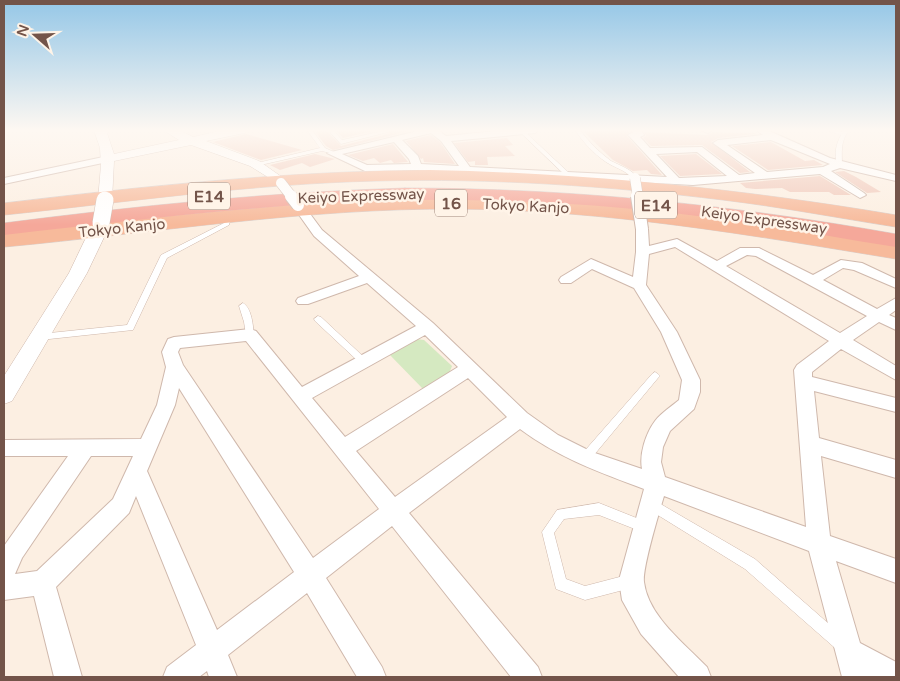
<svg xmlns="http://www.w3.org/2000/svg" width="900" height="681" viewBox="0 0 900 681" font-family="'Varela Round',sans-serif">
<rect width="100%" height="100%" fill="#fcefe2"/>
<!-- green -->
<path fill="#d5e9c1" d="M416,339l8,1 28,26 -4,10 -24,14 -35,-36z"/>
<!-- building -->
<g fill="#f1cabb">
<path d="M314,130h12l15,16 47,-12 1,-4h25l-81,20 -7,-4z"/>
<path d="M336,130h42l-35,8z"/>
<path d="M582,130l48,1 -3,5 35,39 -11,-1 -4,-4 -14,1 -20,-11z"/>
<path d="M644,132l63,3 5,-3 43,1 1,1 -38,4 -7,4 39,30 -10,1 -38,-28 -51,1 -8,-8 3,-2z"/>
<path d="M246,134l56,16 -41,10 -48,-18z"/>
<path d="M431,135l9,7 15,22 -31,-2 -1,-4 -2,1 -15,-18z"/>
<path d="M507,138l6,7 -8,1 10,10 -28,1 1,8h-13v-4l-7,1 -14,-19z"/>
<path d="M771,142l34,19 9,-1 9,5 -55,5 -36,-24z"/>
<path d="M393,144l15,18 -14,1 -3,-3 -11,3 -6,-5 -11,3 -15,-6z"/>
<path d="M315,154l20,5 -25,8 -8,-4 -22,7 -10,-5z"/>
<path d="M696,154l26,20 -42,2 -20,-20z"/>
<path d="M844,171l12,6 25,15 -14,1 -32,-21z"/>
<path d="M820,176l31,19h-17l-5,-3h-39l-8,-4 -27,1 -9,-1 -6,-5z"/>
</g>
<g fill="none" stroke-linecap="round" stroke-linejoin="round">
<!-- service casing -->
<g stroke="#cfb8ac" stroke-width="1">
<g id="service">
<path d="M307,130h5l13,18 9,4v2l-12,-3 -66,15 -3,-2 67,-16z"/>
<path d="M328,130h5l9,10 41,-9v-1h4l1,2 -47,12z"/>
<path d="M518,130h5l46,43v2h-4z"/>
<path d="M575,130h5c9,12 19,22 31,31 10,5 20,8 27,17l-1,1h-4c-7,-9 -18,-11 -27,-17 -13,-9 -23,-20 -31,-32z"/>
<path d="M826,130h8l8,2 2,-2h5c-9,12 -7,22 -7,35l-5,-1c-3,-10 -1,-20 4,-29z"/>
<path d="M228,214l3,2 -2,9 -62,33 -34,72 -93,10 -3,-1 -1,-2 4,-3 87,-9 34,-70 63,-32 1,-7z"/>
<path d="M243,303c9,5 10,23 11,32l-4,3 -4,-3 -2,-13 -5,-16z"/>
<path d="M318,316l3,1 45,42 2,2 -2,2h-6l-45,-42 -1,-2z"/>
<path d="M655,372l3,2 2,2 -2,2 -69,83 -4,2 -4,-2 -1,-3 1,-3 71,-81z"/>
<path d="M652,499l103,60 90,79 2,5 -2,5 -5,2 -5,-2 -90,-79 -97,-60 -2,-4 2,-4z"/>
<path d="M599,503l50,20 2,4 -2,4 -4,2 -46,-18 -35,4 -10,14 12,46 19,7 46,-12 5,2 2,5 -2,5 -5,2 -46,12 -29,-11 -14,-57 15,-22z"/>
</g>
</g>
<!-- minor casing -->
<g stroke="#cfb8ac" stroke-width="2">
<g id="minor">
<path d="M422,130h16l8,6 61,-6h32l-4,3 -84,8 19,26 197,10 -37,-40 -2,-2 5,-3 -1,-2h9l3,5 -4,2 10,11 52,-1 37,28 16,-2 -42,-30 5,-3 45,-5 -7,-5h11l63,28 66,17v6l-56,-13 -9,3 33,22 2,2 -6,3 -40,-24 -127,11 -276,-15 -52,1 -38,-18zM431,133l10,8 18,25 -38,-2 -3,-8 -16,-16zM771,140l59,24 -7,3 -56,5 -40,-27zM394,142l15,17 2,5 -44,1 -25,-11zM697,152l30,24 -48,2 -23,-24z"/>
<path d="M700,130h12l-4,3z"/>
<path d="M108,156l4,1v4l-108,23v-6z"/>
<path d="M298,202l4,1 20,27 111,93 94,90 31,22 34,17 50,17c-3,-15 4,-36 13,-48 6,-8 17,-15 24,-21l3,-20 -21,-48 -27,-44 -42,-19 -21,14h-10l-2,-3 2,-3 30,-18 42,18 3,-25v-23l6,-4 6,4 1,17 28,-7 40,22 23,-13h19l54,27 28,-15 21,3 34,16v9l-42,-18 -11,-2 -20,12 54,29 19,-11v12l-7,5 7,3v12l-17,-8 -26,18 43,26v14l-55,-31 -29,23v5l84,21v14l-82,-21 5,47 77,22v18l-75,-22 9,80 66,23v24l-60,-22 24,82 36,19v15h-54l-33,-126 -145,-55c-5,17 -22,73 -20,86 4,34 41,62 63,85l4,10h-32l-38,-43 -19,-34 -3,-20 25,-91c-45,-17 -85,-31 -124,-60l-111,84 129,154 4,10h-31l-119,-151 -66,52 56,89 4,10h-29l-50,-84 -79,62 9,22h-28l-2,-6 -8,6h-36l4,-10 29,-22 -60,-149 -7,17 -73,74 26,90h-28l-20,-81 -30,4v-54l64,-90h-64v-16l137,-1 16,-34 9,-38 -4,-15 6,-13 6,-2 76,-8 6,2 46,56 114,-61 -49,-43 -59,21h-10l-2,-3 2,-3 61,-22 -45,-40 -22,-31zM675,247l154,94 -32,24 -3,5 12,157 -141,-50 -4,-15 2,-15 7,-16 24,-22 6,-17v-12l-23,-48 -31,-47 3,-31zM747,255l9,1 111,60 -27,17 -114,-67zM425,335l33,32 -113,70 -33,-39zM246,341l133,168 -66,49 -130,-193 -5,-13 2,-4zM468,378l39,39 -112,80 -39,-46zM179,388l115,184 -77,58 -70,-159 28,-66zM91,456h42l-20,43 -76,72 -22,3 7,-16z"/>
</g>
</g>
<!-- tertiary casing -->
<g stroke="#cfb8ac" stroke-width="1">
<g id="tertiary">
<path d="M94,130h12l8,24 65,-14 -16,-10h16l14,7 31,-7h23l-2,3 -39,8 53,20 27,19 -7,4 -29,-18 -59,-21 -77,16 -2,39 -2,3h-10l-2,-3 3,-35 -1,-17z"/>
<path d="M101,218l8,5 -1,6 -21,44 -75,128 -8,3v-28l65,-103 24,-50z"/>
</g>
</g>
<!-- trunk casing -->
<g stroke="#d8cfcc" stroke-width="1">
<g id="trunk">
<path d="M430,170c157,3 311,19 466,45v12c-58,-9 -115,-20 -173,-27 -115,-14 -231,-22 -347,-19 -125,3 -248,21 -372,34v-12c142,-17 283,-32 426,-33z"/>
<path d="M457,197c148,4 293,22 439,48v14c-146,-24 -290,-49 -438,-50 -153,-1 -303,24 -454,38v-13c151,-17 301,-34 453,-37z"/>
</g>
</g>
<!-- motorway casing -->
<g stroke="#d8cfcc" stroke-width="1">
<path id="motorway" d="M405,188c165,0 328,17 491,46v13c-53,-8 -106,-19 -160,-26 -91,-13 -182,-20 -274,-21 -154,-2 -305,18 -458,35v-12c133,-17 266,-31 401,-35z"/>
</g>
<!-- service -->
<use href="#service" fill="#fff" fill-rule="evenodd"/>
<!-- minor -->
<use href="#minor" fill="#fff" fill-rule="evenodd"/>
<!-- tertiary -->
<use href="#tertiary" fill="#fff" fill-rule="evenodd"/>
<!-- trunk -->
<use href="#trunk" fill="#f7ba9b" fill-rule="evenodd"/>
<!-- motorway -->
<use href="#motorway" fill="#f5a89a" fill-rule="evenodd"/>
<!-- minor-bridge-far1 casing -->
<g stroke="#cfb8ac" stroke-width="11" stroke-linecap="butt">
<g id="minor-bridge-far1">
<path d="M635,178l3,19"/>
<path d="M281,183l11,14"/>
</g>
</g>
<!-- minor-bridge casing -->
<g stroke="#cfb8ac" stroke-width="14" stroke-linecap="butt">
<g id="minor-bridge">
<path d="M291,196l7,9"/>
<path d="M637,196l5,33"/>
</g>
</g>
<!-- tertiary-bridge casing -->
<g stroke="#cfb8ac" stroke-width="18" stroke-linecap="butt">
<path id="tertiary-bridge" d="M101,223l4,-23"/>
</g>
<!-- minor-bridge-far1 -->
<use href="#minor-bridge-far1" stroke="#fff" stroke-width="10"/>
<!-- minor-bridge -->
<use href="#minor-bridge" stroke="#fff" stroke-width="12"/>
<!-- tertiary-bridge -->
<use href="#tertiary-bridge" stroke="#fff" stroke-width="17"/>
</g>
<!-- sky -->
<linearGradient id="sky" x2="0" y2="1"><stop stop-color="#95c7e7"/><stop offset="0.58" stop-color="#fef8f2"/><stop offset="1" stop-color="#fef8f2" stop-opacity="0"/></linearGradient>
<rect width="900" height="225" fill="url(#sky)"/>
<g text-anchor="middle" stroke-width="5" stroke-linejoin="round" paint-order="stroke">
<!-- far-street labels -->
<g font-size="15" fill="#735449" stroke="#fff4e8">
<text transform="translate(361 196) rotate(-2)" y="5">Keiyo Expressway</text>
<text transform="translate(526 206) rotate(3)" y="5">Tokyo Kanjo</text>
<text transform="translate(764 220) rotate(8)" y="5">Keiyo Expressway</text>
<text transform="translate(122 228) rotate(-6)" y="5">Tokyo Kanjo</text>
</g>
<!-- shield labels -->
<g fill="#fff4e8" stroke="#9d8479" stroke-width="1">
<rect x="188" y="182.5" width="42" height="27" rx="4"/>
<rect x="435" y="189.5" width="32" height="27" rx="4"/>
<rect x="635" y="191.5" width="42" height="27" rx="4"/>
</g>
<g font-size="16" font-weight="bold" fill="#735449">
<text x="209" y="202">E14</text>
<text x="451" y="209">16</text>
<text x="656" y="211">E14</text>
</g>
</g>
<!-- border -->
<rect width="900" height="681" fill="none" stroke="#735449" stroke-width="10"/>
<!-- north arrow -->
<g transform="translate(35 35) rotate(290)" stroke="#fff4e8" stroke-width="4" paint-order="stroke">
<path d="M0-4L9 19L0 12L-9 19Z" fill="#735449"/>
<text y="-8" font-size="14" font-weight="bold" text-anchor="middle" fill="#735449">N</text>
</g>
</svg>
